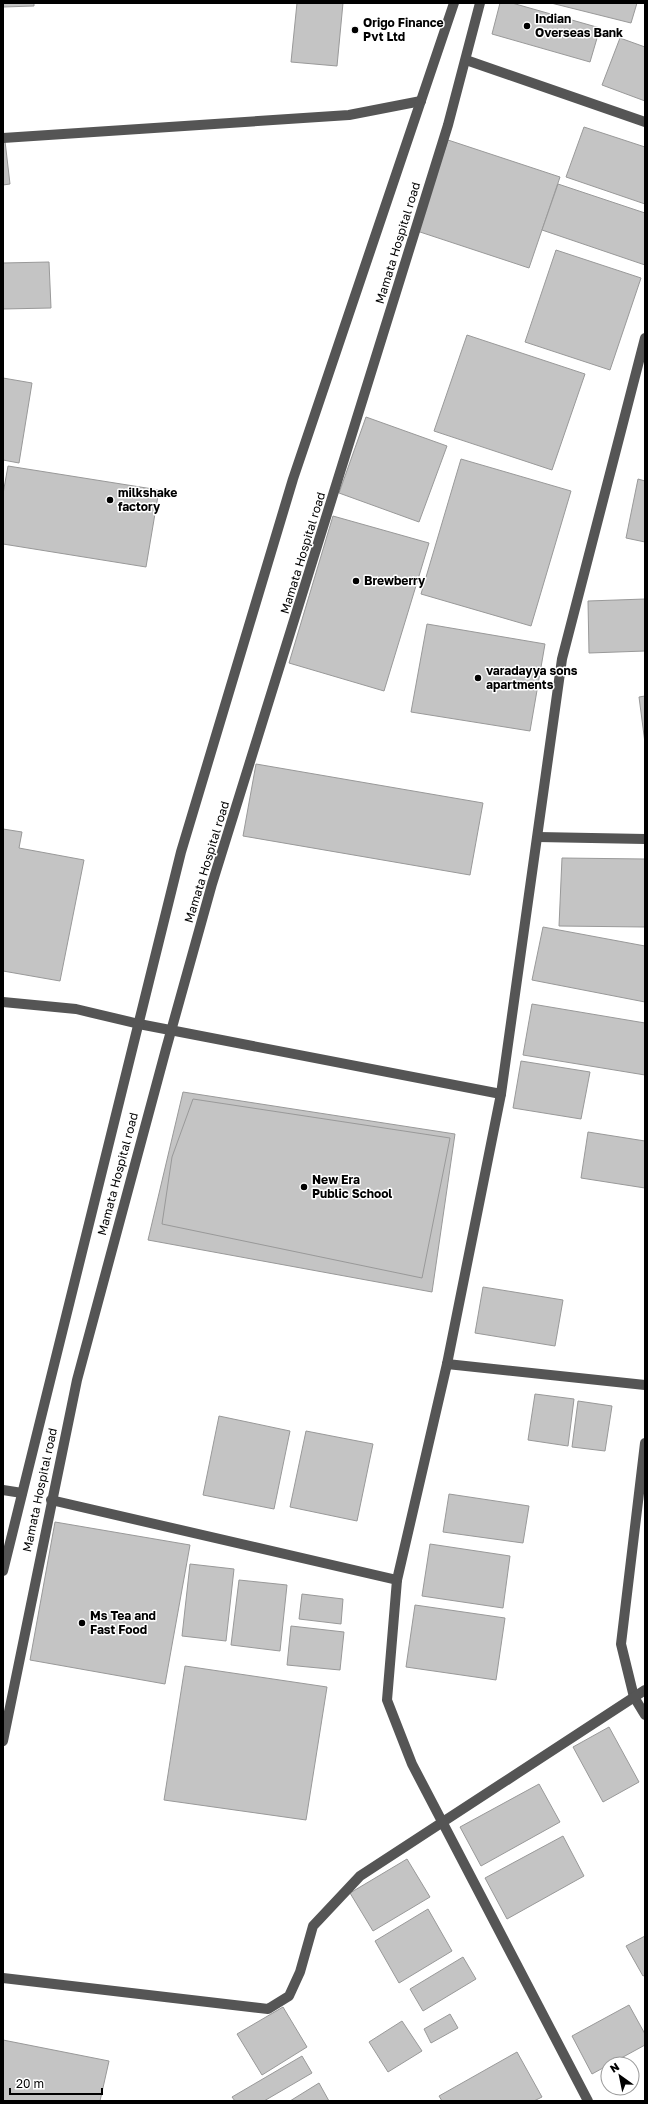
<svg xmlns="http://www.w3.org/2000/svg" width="648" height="2104" viewBox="0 0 648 2104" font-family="'Golos Text',sans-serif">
<rect width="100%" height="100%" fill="#fff"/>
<!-- building -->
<g fill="#c4c4c4" stroke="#999">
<path d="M3,3h31v3l-31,1z"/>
<path d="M297,3h46l-6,63 -46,-4z"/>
<path d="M500,3h12l88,25 -10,34 -98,-28z"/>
<path d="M551,3h86l-6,20z"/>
<path d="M620,38l25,9v54l-43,-16z"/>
<path d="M584,127l61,20v57l-79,-27z"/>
<path d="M448,140l112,37 -31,91 -112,-37z"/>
<path d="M3,141h2l5,43 -7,1z"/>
<path d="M558,184l87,29v52l-103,-35z"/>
<path d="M556,250l85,28 -31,92 -85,-28z"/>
<path d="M49,262l2,46 -48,1v-46z"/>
<path d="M467,335l118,39 -33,96 -118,-39z"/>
<path d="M3,378l29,5 -13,80 -16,-3z"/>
<path d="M366,417l81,29 -28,76 -80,-29z"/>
<path d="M461,459l110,32 -40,135 -110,-32z"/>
<path d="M8,466l151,24 -13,77 -143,-23v-50z"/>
<path d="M638,479l7,2v61l-19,-4z"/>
<path d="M333,516l96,27 -45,148 -95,-28z"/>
<path d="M645,599v52l-56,2 -1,-52z"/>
<path d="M427,624l118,20 -15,87 -119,-19z"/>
<path d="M645,696v47l-6,-46z"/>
<path d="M256,764l227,39 -13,72 -227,-39z"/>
<path d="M3,829l19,3 -3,16 65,12 -24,121 -57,-10z"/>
<path d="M562,858l83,1v68l-86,-1z"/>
<path d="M543,927l102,19v56l-113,-22z"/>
<path d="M532,1004l113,19v52l-122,-20z"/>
<path d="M521,1061l69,11 -9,47 -68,-11z"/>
<path d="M183,1092l272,42 -23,158 -284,-52z"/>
<path d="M193,1099l257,39 -28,140 -260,-54 10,-67z"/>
<path d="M588,1132l57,9v47l-64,-10z"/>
<path d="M483,1287l80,13 -8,46 -80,-13z"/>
<path d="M535,1394l39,5 -6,47 -40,-6z"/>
<path d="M578,1401l34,5 -7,45 -33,-4z"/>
<path d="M219,1416l71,15 -16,78 -71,-14z"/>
<path d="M306,1431l67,13 -16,77 -67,-14z"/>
<path d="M449,1494l80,12 -6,37 -80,-11z"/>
<path d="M55,1522l135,23 -25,139 -135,-24z"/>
<path d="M430,1544l80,12 -7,52 -81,-12z"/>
<path d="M190,1564l44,5 -8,72 -44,-5z"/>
<path d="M239,1580l48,5 -7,66 -49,-6z"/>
<path d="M302,1594l41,5 -2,25 -42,-5z"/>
<path d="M415,1605l90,13 -9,62 -90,-13z"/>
<path d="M291,1626l53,6 -4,38 -53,-5z"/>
<path d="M185,1666l142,21 -21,133 -142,-20z"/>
<path d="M609,1727l30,55 -36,20 -30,-55z"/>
<path d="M539,1784l21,38 -79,44 -21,-39z"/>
<path d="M563,1836l21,40 -77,43 -22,-41z"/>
<path d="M407,1859l23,38 -57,34 -23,-38z"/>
<path d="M428,1909l24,42 -53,32 -24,-42z"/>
<path d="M645,1936v39l-2,1 -17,-30z"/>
<path d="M463,1957l13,22 -53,32 -13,-22z"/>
<path d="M629,2005l16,29v11l-53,29 -20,-38z"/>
<path d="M283,2007l24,40 -45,28 -25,-41z"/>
<path d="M450,2014l8,14 -27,15 -7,-14z"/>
<path d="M402,2021l20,30 -34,21 -19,-30z"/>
<path d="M3,2040l106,21 -9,40h-97z"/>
<path d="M517,2052l25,45 -8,4h-92l-3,-5z"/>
<path d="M302,2056l10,17 -48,28h-29l-3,-4z"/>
<path d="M319,2083l10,18h-39z"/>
</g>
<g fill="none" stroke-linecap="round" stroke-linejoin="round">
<!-- minor -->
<g stroke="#555" stroke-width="10">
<path d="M466,60l179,62"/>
<path d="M3,138l346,-23 72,-14"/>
<path d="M538,837l107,2"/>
<path d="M3,1002l73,7 63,15 362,70"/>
<path d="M447,1364l198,21"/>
<path d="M645,1443l-24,201 13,53 11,18"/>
<path d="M3,1490l19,3"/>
<path d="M51,1500l346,80"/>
<path d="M3,1571l178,-719 112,-373 161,-476"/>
<path d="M3,1741l74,-361 89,-331 46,-165 236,-759 32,-122"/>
<path d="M3,1978l265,31 21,-13 11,-24 13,-46 47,-50 285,-186"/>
<path d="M588,2101l-176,-337 -25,-64 10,-120 50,-216 54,-270 61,-435 83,-321"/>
</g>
</g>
<!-- markers -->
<g fill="#000" stroke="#fff" stroke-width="1.5">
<circle cx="527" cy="26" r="4"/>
<circle cx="355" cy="30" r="4"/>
<circle cx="110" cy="500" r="4"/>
<circle cx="356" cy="581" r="4"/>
<circle cx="478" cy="678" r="4"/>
<circle cx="304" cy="1187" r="4"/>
<circle cx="82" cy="1623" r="4"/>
</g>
<g text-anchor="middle" stroke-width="3" stroke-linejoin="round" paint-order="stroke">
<!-- poi labels -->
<g font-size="12" font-weight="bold" fill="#000" stroke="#fff" text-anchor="start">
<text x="535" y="23">Indian<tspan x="535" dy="14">Overseas Bank</tspan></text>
<text x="363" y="27">Origo Finance<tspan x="363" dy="14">Pvt Ltd</tspan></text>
<text x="118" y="497">milkshake<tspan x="118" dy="14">factory</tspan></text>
<text x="364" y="585">Brewberry</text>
<text x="486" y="675">varadayya sons<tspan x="486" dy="14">apartments</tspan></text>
<text x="312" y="1184">New Era<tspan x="312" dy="14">Public School</tspan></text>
<text x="90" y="1620">Ms Tea and<tspan x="90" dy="14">Fast Food</tspan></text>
</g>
<!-- street labels -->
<g font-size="12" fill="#000" stroke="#fff">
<text transform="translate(398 243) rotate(-73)" y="4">Mamata Hospital road</text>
<text transform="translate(303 553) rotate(-73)" y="4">Mamata Hospital road</text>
<text transform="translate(207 862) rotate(-73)" y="4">Mamata Hospital road</text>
<text transform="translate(118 1174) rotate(-75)" y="4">Mamata Hospital road</text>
<text transform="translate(40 1490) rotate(-78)" y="4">Mamata Hospital road</text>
</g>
</g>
<!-- border -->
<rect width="648" height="2104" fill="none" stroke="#000000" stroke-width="8"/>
<!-- north arrow -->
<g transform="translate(620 2076) rotate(327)"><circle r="19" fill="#ffffff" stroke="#999999"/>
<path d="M0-3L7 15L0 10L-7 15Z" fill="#000000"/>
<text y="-6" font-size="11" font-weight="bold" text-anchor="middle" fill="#000000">N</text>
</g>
<!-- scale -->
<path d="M10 2088v6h92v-6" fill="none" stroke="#000000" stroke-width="2"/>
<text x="16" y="2088" font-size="12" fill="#000000" stroke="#ffffff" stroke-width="3" paint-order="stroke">20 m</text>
</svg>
